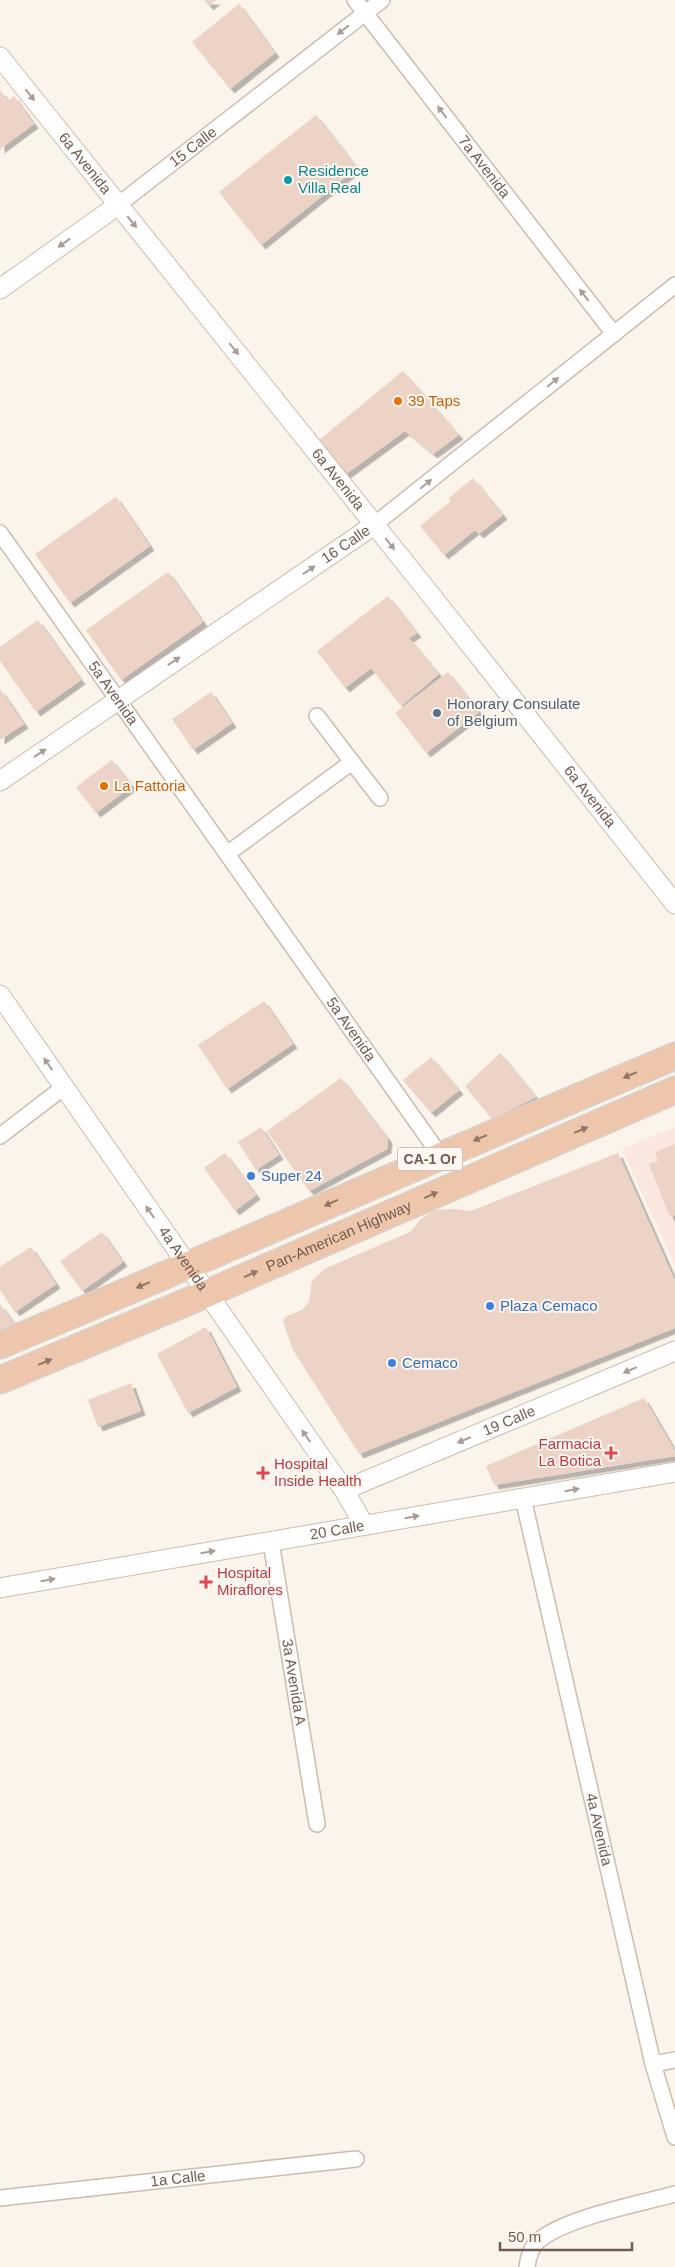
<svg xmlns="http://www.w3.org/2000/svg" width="675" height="2267" viewBox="0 0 675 2267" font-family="Arial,sans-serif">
<defs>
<filter id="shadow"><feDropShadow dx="4.5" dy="4.5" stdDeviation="0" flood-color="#0004"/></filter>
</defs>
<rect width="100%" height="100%" fill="#faf4eb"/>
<!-- commercial -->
<path fill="#f9e7e0" d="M675,1127v138l-53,-116z"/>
<!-- building -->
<g fill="#ecd3c6" filter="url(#shadow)">
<path d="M204,0h12l-7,6z"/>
<path d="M239,4l36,49 -45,36 -38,-47z"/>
<path d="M0,90l8,11 6,-5 20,28 -34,25z"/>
<path d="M316,115l41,53 -96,77 -42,-53z"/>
<path d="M403,371l56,64 -26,19 -28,-23 -59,43 -27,-34z"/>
<path d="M473,478l30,37 -24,19 -4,-4 -31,25 -24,-29 31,-25 -2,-3z"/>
<path d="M116,497l34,49 -80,57 -35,-49z"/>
<path d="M168,572l35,50 -82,58 -35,-50z"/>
<path d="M388,596l29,37 -8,5 30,36 -38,32 -30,-38 -26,20 -28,-37z"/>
<path d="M38,620l43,60 -45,32 -36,-51v-14z"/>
<path d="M448,672l31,40 -53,41 -31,-40z"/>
<path d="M0,689l24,35 -24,16z"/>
<path d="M211,692l21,31 -39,27 -21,-31z"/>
<path d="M112,760l20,26 -36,27 -20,-26z"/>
<path d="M264,1001l29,43 -66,45 -29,-44z"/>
<path d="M500,1053l36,44 -44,22 -27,-33z"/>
<path d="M431,1057l28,33 -28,23 -28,-33z"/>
<path d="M341,1078l47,61 -1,10 -78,42 -42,-60z"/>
<path d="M261,1127l18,28 -23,15 -18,-28z"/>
<path d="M675,1144v71l-5,2 -21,-53 9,-3 -3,-9z"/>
<path d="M225,1153l31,42 -21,16 -31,-43z"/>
<path d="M618,1153l57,128v47l-316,126 -66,-104 -10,-28 2,-5 17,-7 7,-8 3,-21 12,-12 86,-37 11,-13 13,-9 21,-1 16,2z"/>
<path d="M102,1232l21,30 -41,29 -22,-30z"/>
<path d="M31,1247l25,37 -41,28 -15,-22v-23z"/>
<path d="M0,1304l14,20 -14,5z"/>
<path d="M206,1327l31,60 -49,26 -31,-59z"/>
<path d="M131,1383l10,28 -43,16 -10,-27z"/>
<path d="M644,1398l31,53v5l-181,29 -8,-19z"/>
</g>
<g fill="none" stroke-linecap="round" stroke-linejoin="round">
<!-- minor casing -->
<g stroke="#cbbcb2" stroke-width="18">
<g id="minor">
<path id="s1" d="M355,0l259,334"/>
<path id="s2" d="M118,205l264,-205"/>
<path d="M374,525l301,-240"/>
<path id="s3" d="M0,533l440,622"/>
<path d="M352,762l28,36"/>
<path d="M227,854l125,-92 -35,-46"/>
<path d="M0,1136l64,-49"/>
<path id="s4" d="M523,1498l130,566 22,73"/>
<path id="s5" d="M271,1542l46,282"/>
<path d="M653,2064l22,-4"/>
<path id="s6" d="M0,2198l356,-39"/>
<path d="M527,2267c1,-8 4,-19 10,-25 26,-24 102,-38 138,-48"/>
</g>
</g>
<!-- tertiary casing -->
<g stroke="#cbbcb2" stroke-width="21">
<g id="tertiary">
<path id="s7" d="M0,57l426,532 249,315"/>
<path d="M0,289l118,-84"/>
<path id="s8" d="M0,781l374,-256"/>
<path id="s9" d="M0,995l344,495 20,35"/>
<path id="s10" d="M344,1490l331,-139"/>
<path id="s11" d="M0,1588l675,-116"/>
</g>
</g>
<!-- trunk casing -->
<g stroke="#d8d1ce" stroke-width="29">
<g id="trunk">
<path d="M0,1345c226,-94 449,-194 675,-289"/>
<path id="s12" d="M0,1380l206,-86 469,-204"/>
</g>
</g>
<!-- minor -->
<use href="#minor" stroke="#fff" stroke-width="15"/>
<!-- tertiary -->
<use href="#tertiary" stroke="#fff" stroke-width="19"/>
<!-- trunk -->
<use href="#trunk" stroke="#eec6ab" stroke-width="26"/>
</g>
<!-- one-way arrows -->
<defs><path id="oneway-solid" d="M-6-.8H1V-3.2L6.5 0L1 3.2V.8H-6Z" transform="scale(1.25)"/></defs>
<g fill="#aa9d97">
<use href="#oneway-solid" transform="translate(343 30) rotate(142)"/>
<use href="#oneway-solid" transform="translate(30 95) rotate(51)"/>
<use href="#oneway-solid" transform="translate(442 112) rotate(-128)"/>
<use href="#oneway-solid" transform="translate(132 222) rotate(51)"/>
<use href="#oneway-solid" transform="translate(64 243) rotate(144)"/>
<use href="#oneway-solid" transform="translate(584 295) rotate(-128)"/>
<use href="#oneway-solid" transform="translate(234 349) rotate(51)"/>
<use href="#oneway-solid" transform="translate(553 382) rotate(-39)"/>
<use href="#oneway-solid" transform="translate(426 484) rotate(-39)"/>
<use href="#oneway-solid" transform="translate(390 544) rotate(51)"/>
<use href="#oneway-solid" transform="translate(309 570) rotate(-34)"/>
<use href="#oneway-solid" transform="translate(174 661) rotate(-34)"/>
<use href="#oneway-solid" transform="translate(40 753) rotate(-34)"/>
<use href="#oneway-solid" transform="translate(48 1064) rotate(-125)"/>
<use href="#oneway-solid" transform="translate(150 1212) rotate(-125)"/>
<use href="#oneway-solid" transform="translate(630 1370) rotate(157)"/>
<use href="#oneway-solid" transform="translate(306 1436) rotate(-125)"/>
<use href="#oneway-solid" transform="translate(464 1440) rotate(157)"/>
<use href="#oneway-solid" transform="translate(572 1490) rotate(-10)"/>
<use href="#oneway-solid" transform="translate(412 1517) rotate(-10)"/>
<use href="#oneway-solid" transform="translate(208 1552) rotate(-10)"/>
<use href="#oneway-solid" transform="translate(48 1580) rotate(-10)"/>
</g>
<g fill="#917668">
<use href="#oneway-solid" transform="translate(630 1075) rotate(157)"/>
<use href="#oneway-solid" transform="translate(581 1130) rotate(-23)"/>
<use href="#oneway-solid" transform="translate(480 1138) rotate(157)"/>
<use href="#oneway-solid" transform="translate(431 1195) rotate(-24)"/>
<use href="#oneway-solid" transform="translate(331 1203) rotate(156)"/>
<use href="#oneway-solid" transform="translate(251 1274) rotate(-24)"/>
<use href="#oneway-solid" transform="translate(143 1285) rotate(157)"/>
<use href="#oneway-solid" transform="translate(45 1362) rotate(-23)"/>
</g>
<!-- markers -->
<circle fill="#0f9aa8" stroke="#fdf8f1" stroke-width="2" cx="288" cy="180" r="5"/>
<g fill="#e8710a" stroke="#fdf8f1" stroke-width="2">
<circle cx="398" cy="401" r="5"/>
<circle cx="104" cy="786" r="5"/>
</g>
<circle fill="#5c6f8a" stroke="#fdf8f1" stroke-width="2" cx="437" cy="713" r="5"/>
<g fill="#3f7fe0" stroke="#fdf8f1" stroke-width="2">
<circle cx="251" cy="1176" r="5"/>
<circle cx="490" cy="1306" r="5"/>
<circle cx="392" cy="1363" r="5"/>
</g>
<g fill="#e0444e" stroke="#fdf8f1" stroke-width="2">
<path d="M608.5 1445.5h5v5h5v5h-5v5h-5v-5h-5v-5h5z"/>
<path d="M260.5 1465.5h5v5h5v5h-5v5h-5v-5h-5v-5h5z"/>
<path d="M203.5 1574.5h5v5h5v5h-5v5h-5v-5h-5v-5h5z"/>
</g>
<g text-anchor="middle" stroke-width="4" stroke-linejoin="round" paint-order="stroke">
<!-- shield labels -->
<rect fill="#fdf8f1" stroke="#9c8a81" stroke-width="1" x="397.5" y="1147.5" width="65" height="23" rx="4"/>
<g font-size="14" font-weight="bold" fill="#725b51">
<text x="430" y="1164">CA-1 Or</text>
</g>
<!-- street labels -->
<g font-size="15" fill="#725b51" stroke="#fdf8f1">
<text dy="5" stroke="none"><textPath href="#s2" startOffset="95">15 Calle</textPath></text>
<text dy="5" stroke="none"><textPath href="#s7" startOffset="136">6a Avenida</textPath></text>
<text dy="5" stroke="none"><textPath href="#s1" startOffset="211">7a Avenida</textPath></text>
<text dy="5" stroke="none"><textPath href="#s7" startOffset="541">6a Avenida</textPath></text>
<text dy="5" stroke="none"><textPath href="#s8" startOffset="419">16 Calle</textPath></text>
<text dy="5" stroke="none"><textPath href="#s3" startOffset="196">5a Avenida</textPath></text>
<text dy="5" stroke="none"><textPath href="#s7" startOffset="946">6a Avenida</textPath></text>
<text dy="5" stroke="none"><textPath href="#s3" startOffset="608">5a Avenida</textPath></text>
<text dy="5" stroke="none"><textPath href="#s12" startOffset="368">Pan-American Highway</textPath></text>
<text dy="5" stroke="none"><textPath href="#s9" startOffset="321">4a Avenida</textPath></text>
<text dy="5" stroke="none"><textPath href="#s10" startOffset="179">19 Calle</textPath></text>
<text dy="5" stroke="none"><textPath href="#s11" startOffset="342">20 Calle</textPath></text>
<text dy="5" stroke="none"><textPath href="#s5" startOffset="142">3a Avenida A</textPath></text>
<text dy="5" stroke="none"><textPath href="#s4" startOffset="340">4a Avenida</textPath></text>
<text dy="5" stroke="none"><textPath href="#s6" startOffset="179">1a Calle</textPath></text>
</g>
<!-- culture labels -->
<g font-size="15" fill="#0d838f" stroke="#fdf8f1" text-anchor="start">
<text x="298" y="176">Residence<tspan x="298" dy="17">Villa Real</tspan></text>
</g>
<!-- food labels -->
<g font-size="15" fill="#c56008" stroke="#fdf8f1" text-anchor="start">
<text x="408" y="406">39 Taps</text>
<text x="114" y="791">La Fattoria</text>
</g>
<!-- service labels -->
<g font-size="15" fill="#4e5e75" stroke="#fdf8f1" text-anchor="start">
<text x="447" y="709">Honorary Consulate<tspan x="447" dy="17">of Belgium</tspan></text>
</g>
<!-- shop labels -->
<g font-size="15" fill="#366cbe" stroke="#fdf8f1" text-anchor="start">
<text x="261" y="1181">Super 24</text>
<text x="500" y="1311">Plaza Cemaco</text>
<text x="402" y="1368">Cemaco</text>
</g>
<!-- health labels -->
<g font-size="15" fill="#be3a42" stroke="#fdf8f1" text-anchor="start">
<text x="601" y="1449" text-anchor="end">Farmacia<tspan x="601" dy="17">La Botica</tspan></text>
<text x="274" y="1469">Hospital<tspan x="274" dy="17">Inside Health</tspan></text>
<text x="217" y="1578">Hospital<tspan x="217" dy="17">Miraflores</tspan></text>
</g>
</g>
<!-- scale -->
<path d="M500 2242v8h132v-8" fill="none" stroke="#725b51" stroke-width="2.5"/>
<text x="508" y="2242" font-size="15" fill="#725b51" stroke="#fdf8f1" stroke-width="4" paint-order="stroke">50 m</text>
</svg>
